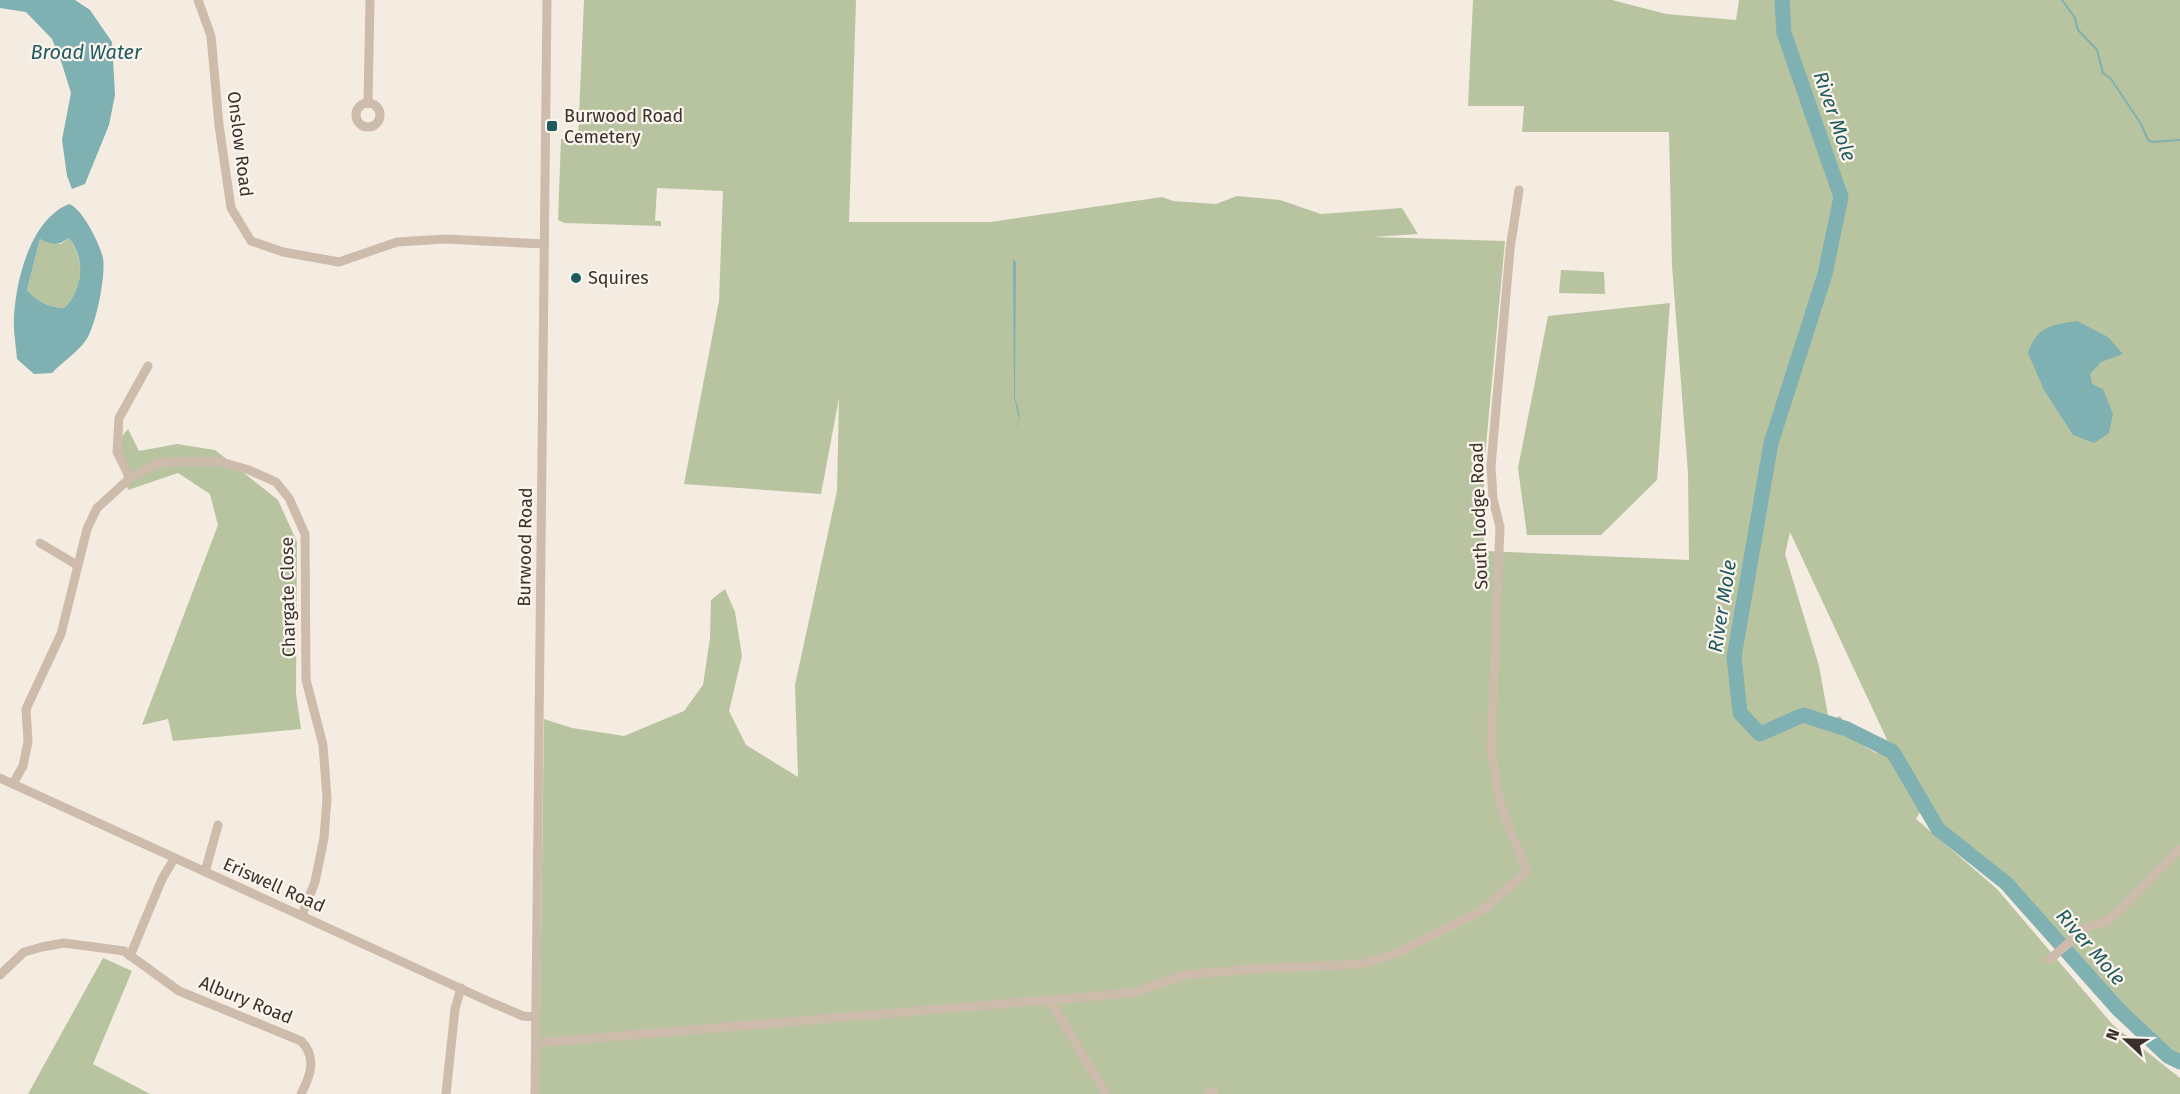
<svg xmlns="http://www.w3.org/2000/svg" width="2180" height="1094" viewBox="0 0 2180 1094" font-family="'Fira Sans',sans-serif">
<rect width="100%" height="100%" fill="#f4ebe1"/>
<!-- green -->
<g fill="#b8c4a0" fill-rule="evenodd">
<path d="M584,0h272l-7,222h142l171,-25 11,4 43,3 21,-8 43,4 41,14 81,-6 16,26 -46,3 133,4 -21,226v84l205,9 -1,-87 -16,-207 -3,-134h-147l2,-26h-56l5,-106h139l54,14 70,6 3,-20h441v1065l-62,-56 -112,-126 -68,-54 -14,-24 -8,14 81,70 116,136 67,53v16h-1641l5,-375 28,9 52,8 60,-25 19,-26 7,-47 1,-38 14,-11 10,23 7,44 -13,55 17,34 52,32 -3,-92 42,-194 2,-93 -18,96 -137,-10 35,-183 4,-110 -66,-3 -2,33h6v5l-96,-3 -7,-3 3,-81h17zM1790,532l100,214 -14,7 -19,-11 -17,-26 -11,5 -10,-55 -34,-112z"/>
<path d="M69,238c16,22 15,51 -5,70 -16,-1 -26,-6 -37,-18l13,-51 21,5z"/>
<path d="M1561,270l43,2 1,22 -46,-1z"/>
<path d="M1670,303l-13,177 -56,55h-74l-9,-67 30,-152z"/>
<path d="M128,429l11,22 38,-7 38,6 63,50 19,42 -1,152 5,35 -128,12 -5,-22 -26,6 76,-200 -8,-31 -32,-21 -50,17 -14,-44z"/>
<path d="M103,958l29,13 -39,93 57,30h-122z"/>
</g>
<!-- water -->
<g fill="#7fb0b2" fill-rule="evenodd">
<path d="M0,0h75l15,10 22,32 3,53 -6,30 -24,59 -13,5 -5,-13 -5,-36 9,-47 -9,-29 -10,-25 -26,-27 -26,-4z"/>
<path d="M69,204c13,4 31,40 34,54 3,17 -7,68 -17,82 -8,12 -24,22 -34,33l-18,1 -17,-15c-1,-14 -4,-28 -3,-42 2,-38 17,-98 55,-113zM69,238c17,21 14,52 -5,70 -16,-1 -26,-6 -37,-18l13,-51c12,6 18,7 29,-1z"/>
<path d="M1013,259l3,3 -1,136c4,12 7,20 1,31l3,-9 -5,-24z"/>
<path d="M2077,321l31,16 15,17 -22,8 -11,12 2,10 11,5 10,25 -4,19 -15,10 -21,-8 -29,-45 -16,-37c9,-27 23,-28 49,-32z"/>
</g>
<g fill="none" stroke-linecap="round" stroke-linejoin="round">
<!-- stream -->
<path stroke="#7fb0b2" stroke-width="2" d="M2062,0l13,18 3,12 19,20 6,23 8,6 30,45 7,16 4,2 28,-2"/>
<!-- river -->
<path stroke="#7fb0b2" stroke-width="15" d="M1782,0l2,33 57,164 -16,77 -54,169 -37,214 6,56 20,21 43,-19 44,14 46,23 45,77 68,54 112,126 50,47 12,6"/>
<!-- minor -->
<g stroke="#cdbbac" stroke-width="9">
<path d="M198,0l13,36 8,89 12,83 20,33 32,11 56,10 58,-20 48,-3 99,5"/>
<circle cx="368" cy="115" r="12"/>
<path d="M368,103l2,-103"/>
<path d="M130,478l-13,-26 2,-34 29,-52"/>
<path d="M40,543l37,22"/>
<path d="M0,778l490,224 33,14 13,1"/>
<path d="M14,782l9,-16 5,-24 -2,-33 35,-75 26,-105 10,-21 33,-30 31,-16 57,-1 31,9 27,12 13,16 16,36 1,146 17,65 4,53 -3,40 -9,44 -13,33"/>
<path d="M205,872l13,-47"/>
<path d="M130,956l32,-77 12,-20"/>
<path d="M2049,960l38,-33 20,-6 16,-14 57,-58"/>
<path d="M0,975l24,-23 18,-5 22,-4 60,8 55,40 122,50c16,16 10,34 0,53"/>
<path d="M1050,1000l56,94"/>
<path d="M536,1043l596,-50 52,-18 68,-6 109,-5 36,-11 84,-42 46,-39 -26,-65 -10,-57 9,-223 -7,-28 -2,-33 19,-217 9,-59"/>
<path d="M446,1094l9,-85 6,-21"/>
<path d="M535,1094l12,-1094"/>
<path d="M1208,1094l6,-3"/>
</g>
</g>
<!-- markers -->
<g fill="#1f5a5e" stroke="#fbf5ee" stroke-width="2">
<rect x="546" y="120" width="12" height="12" rx="3"/>
<circle cx="576" cy="278" r="6"/>
</g>
<g text-anchor="middle" stroke-width="4.5" stroke-linejoin="round" paint-order="stroke">
<!-- poi labels -->
<g font-size="18" fill="#3b302b" stroke="#fbf5ee" text-anchor="start">
<text x="564" y="122">Burwood Road<tspan x="564" dy="21">Cemetery</tspan></text>
<text x="588" y="284">Squires</text>
</g>
<!-- street labels -->
<g font-size="18" fill="#3b302b" stroke="#fbf5ee">
<text transform="translate(240 144) rotate(83)" y="6">Onslow Road</text>
<text transform="translate(1479 516) rotate(-92)" y="6">South Lodge Road</text>
<text transform="translate(525 547) rotate(-89)" y="6">Burwood Road</text>
<text transform="translate(288 597) rotate(-91)" y="6">Chargate Close</text>
<text transform="translate(274 885) rotate(24)" y="6">Eriswell Road</text>
<text transform="translate(246 1000) rotate(22)" y="6">Albury Road</text>
</g>
<!-- water labels -->
<g font-size="20" font-style="italic" fill="#1f5a5e" stroke="#fbf5ee">
<text x="86" y="59">Broad Water</text>
<text transform="translate(1835 116) rotate(71)" y="7">River Mole</text>
<text transform="translate(1722 606) rotate(-81)" y="7">River Mole</text>
<text transform="translate(2091 947) rotate(49)" y="7">River Mole</text>
</g>
</g>
<!-- north arrow -->
<g transform="translate(2126 1040) rotate(292)" stroke="#fbf5ee" stroke-width="4.5" paint-order="stroke">
<path d="M0-4.5L10 22L0 15L-10 22Z" fill="#3b302b"/>
<text y="-9" font-size="16" font-weight="bold" text-anchor="middle" fill="#3b302b">N</text>
</g>
</svg>
